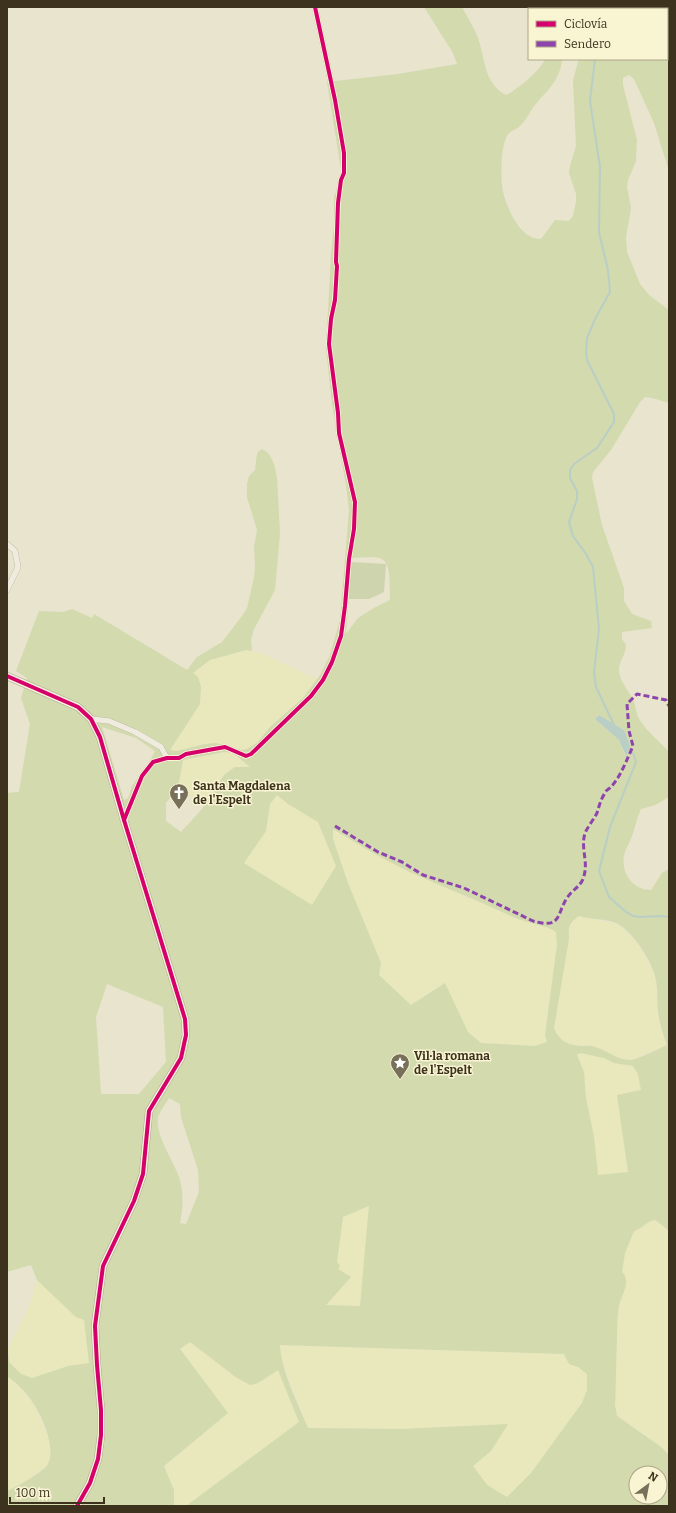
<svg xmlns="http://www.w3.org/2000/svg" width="676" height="1513" viewBox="0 0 676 1513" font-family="Bitter,serif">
<rect width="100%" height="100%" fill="#e8e4cd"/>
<!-- farmland -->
<g fill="#e9e7bc">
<path d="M246,650l15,3 55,26 -13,19 -33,29 -13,16 -10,6h-11l-20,-6 -11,1 -28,7 -7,-1 30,-46 1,-17 -3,-10 -5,-4 17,-13z"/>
<path d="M224,752l9,1 18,14h-16l-11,8 -20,31 -26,-18 5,-28z"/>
<path d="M277,795l11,9 30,18 18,44 -24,39 -68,-42 21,-32 5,-27z"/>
<path d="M333,829l35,21 50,26 34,13 13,8 24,8 27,13 34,10 7,4v13l-12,90 3,7 -13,4 -54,-3 -13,-11 -24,-49 -33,22 -32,-30 2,-12 -33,-80 -15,-44z"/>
<path d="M579,916l39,8 12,11 9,11 17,31 2,35 4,20 5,13 -36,15 -9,-1 -29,-13 -23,-1 -10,-7 -5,-6 -1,-4 15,-89 -1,-12 3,-6z"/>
<path d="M580,1052l24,6 10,5 19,3 5,8 3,16 -24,5 11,77 -30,3 -4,-38 -14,-75 -3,-8z"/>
<path d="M370,1206l-10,100 -35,-1 26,-27 -14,-9v-7l6,-45z"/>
<path d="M655,1220l7,5 7,6v224l-8,-8 -44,-32 -2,-10 2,-84 2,-15 6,-16 1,-8 -1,-8 -3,-2 3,-19 9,-22 4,-1 13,-9z"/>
<path d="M37,1280l39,37 8,3 5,43 -21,3 -36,12 -11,-4 -12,-12 -1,-13 21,-42z"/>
<path d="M190,1342l47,36 13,7 8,-2 20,-13 21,52 -113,84h-12v-16l-10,-23 64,-54 -48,-64z"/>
<path d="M280,1345l284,9 6,10 8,3 9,7v16l-5,13 -51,70 -24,24 -20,-12 -14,-19 18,-15 -90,-22 -93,-1 -23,-58 -5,-17z"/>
<path d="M7,1376l14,11 14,20 16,36v8l-4,15 -32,22 -8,3z"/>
</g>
<!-- green -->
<path fill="#d2daae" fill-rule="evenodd" d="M424,7h38c5,10 12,20 16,31 7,20 6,46 28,57 11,-5 35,-25 39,-36h17c-2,22 -14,30 -27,46 -5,6 -8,14 -14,20 -3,4 -9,5 -12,8 -9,9 -9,51 -5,63 2,7 5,13 8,20 7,12 15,23 29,23l14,-19 14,1 4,-5 3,-14v-8l-7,-21 1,-7 6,-20 -3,-66 6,-21h88v-50h-85l1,-2h86v164l-15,-48 -20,-44 -5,-4 -6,3v7l14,55 -1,21 -8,19 -1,7 4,21 -5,29 1,15 13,32 9,11 20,15v93l-17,-5 -7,-1 -5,5 -29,48 -18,22 -1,6 10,47 22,63v13l8,13 19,7 1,7 -30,4v7l4,6c0,10 -8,17 -7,26 1,11 9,19 14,28 2,6 3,12 5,18 7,13 21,24 31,35v45l-14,8 -14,4c-4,9 -6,18 -9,27 -2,7 -7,13 -8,20 -3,18 9,34 27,34l11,-17 7,-4v362l-7,-6 -7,-5c-9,1 -13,9 -21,11l-9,22 -3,19c10,9 -1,23 -3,34 -2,11 -2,23 -2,34 -1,22 -1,43 -2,65l2,11 44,31 8,8v51h-483l113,-84 -21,-52 -20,13 -8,2 -13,-7 -47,-36 -10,7 48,64 -64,53 10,24v16h-167v-15c8,-3 38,-20 41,-27 10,-20 -12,-63 -27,-76 -4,-5 -9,-8 -14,-12v-22l1,-1 1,9 12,12 11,4 36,-12 21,-3 -5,-43 -8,-3 -39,-37 -6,-15 -24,7v-479l12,-1 11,-68 -9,-26 6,-20 -11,-7 23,-60 24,1 9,-3 20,9 2,-4 93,56 10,-13 25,-15 20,-26 5,-8 7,-30 1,-12 -1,-19 3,-17 -10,-33v-13l2,-8 6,-6 2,-16 2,-3 3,-2c11,5 13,18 15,29l3,55 -5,57 -21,39 -3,11 1,11 -6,-1 -36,10 -17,13 5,4 3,10 -1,17 -30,46 7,1 28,-7 11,-1 26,7 5,-1 10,-6 13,-16 33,-29 17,-23 10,-20 10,-35 9,-110 -3,-25 -14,-81 -6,-55 5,-95 3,-29v-28l8,-21 -15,-94 71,-8 59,-10 -4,-11zM351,558c9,0 20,-2 28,0 14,3 10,31 11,42l-16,8 -16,10 -12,16zM599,715l25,15 1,25 -6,-15 -24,-21zM102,727l34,11 19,13 -5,10 -18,25 -4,12 -4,2zM224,752l9,1 17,14h-15l-11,8 -22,34 -21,23 -15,-11v-18l12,-15 5,-28zM277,795l11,9 30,18 18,44 -24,39 -68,-42 22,-32 4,-27zM333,829c28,17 56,34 86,47 31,14 63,26 94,41 13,6 34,8 43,15l1,13 -12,90 2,7 -12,4 -54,-3 -13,-11 -23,-49 -34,22 -32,-30 2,-12 -33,-80 -15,-44zM579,916c12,4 28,2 39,8 15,8 33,36 37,52 3,10 2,23 3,34 1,12 5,24 9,35 -8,4 -30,15 -37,15 -13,0 -23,-10 -35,-13 -4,-2 -8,-1 -12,-1 -13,0 -25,-5 -29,-18l15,-89c-1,-12 0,-16 10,-23zM107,984l56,23 3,55 -27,32h-38l-5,-77zM580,1053l24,5 10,5 19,3 5,8 3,16 -24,5 11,77 -30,3 -4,-38 -8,-39 -2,-26 -7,-17zM169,1098l11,6 1,13 17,53 1,22 -13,32 -6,-1c3,-15 4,-30 -1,-46 -6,-17 -24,-42 -21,-60 2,-6 8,-14 11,-19zM369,1206l-9,100 -34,-1 25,-28 -13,-8 2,-3 -3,-4 6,-45zM280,1345l284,9 5,10 9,3 9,7v16l-5,13 -51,70 -24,24 -20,-12 -14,-19 18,-15 17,-27 -107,5 -93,-1c-10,-24 -27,-57 -28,-83zM636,1473h24v24h-24z"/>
<!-- cemetery -->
<path fill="#ced4ae" d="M351,562l35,2 -2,28 -15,7h-21z"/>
<!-- water -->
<path fill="#b9cec5" d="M599,715l25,15 6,16 -4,10 -7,-16 -24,-21z"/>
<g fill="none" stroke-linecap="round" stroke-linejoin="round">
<!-- stream -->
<g stroke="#b9cec5" stroke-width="2">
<path d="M607,9l1,-2"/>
<path d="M595,59l-5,42 10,66 -1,65 9,38 2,22 -15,27 -8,19 -1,15 1,7 27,54v8l-17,26 -23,16 -4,6v8l7,13v8l-8,23 4,14 13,18 7,13 6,62 -5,43 2,15 18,38"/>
<path d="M628,747l6,8 2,7 -26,65 -11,44 10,26 17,15 7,4 7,1 22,-1 7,1"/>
</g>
<!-- minor casing -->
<g stroke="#ada896" stroke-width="6">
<g id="minor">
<path d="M7,544l8,7 3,16 -11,23"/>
<path d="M91,719l18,2 26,11 26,15 6,11"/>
<path d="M124,820l18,-44 11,-14 14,-4h12l7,-4 39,-7 21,9 5,-2 60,-58 12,-16 9,-18 9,-26 4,-30 4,-47 5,-30 1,-27 -16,-69 -1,-20 -9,-69 2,-25 4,-19 2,-34 -1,-4 2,-59 3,-23 3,-7v-20l-9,-53 -20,-93"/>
</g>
</g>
<!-- tertiary casing -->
<g stroke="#ada896" stroke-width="8">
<path id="tertiary" d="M7,676l71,31 13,12 9,18 24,83 61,199 1,16 -5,23 -32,53 -6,63 -9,27 -31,65 -8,60 2,39 4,45v25l-3,24 -8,24 -13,23"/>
</g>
<!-- minor -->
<use href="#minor" stroke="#efecdf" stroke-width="5.5"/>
<!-- tertiary -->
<use href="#tertiary" stroke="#efecdf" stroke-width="7"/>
<!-- quiet -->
<path stroke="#8e44ad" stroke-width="3" stroke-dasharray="6 3" stroke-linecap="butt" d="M335,826l43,26 24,10 21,13 41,13 69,33c29,8 23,-6 34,-23 7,-11 16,-11 18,-27 2,-13 -5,-27 1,-40 3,-6 8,-12 11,-18 2,-7 4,-14 8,-20 1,-3 4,-4 6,-6 10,-11 16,-28 22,-41l-4,-15 -2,-27 10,-10 29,6 3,6"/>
<!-- cycleway casing -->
<g stroke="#f9f4d2" stroke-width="6">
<g id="cycleway">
<path d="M7,676l71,31 13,12 9,18 24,83 61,199 1,16 -5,23 -32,53 -6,63 -9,27 -31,65 -8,60 2,39 4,45v25l-3,24 -8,24 -13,23"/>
<path d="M124,820l18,-44 11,-14 14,-4h12l7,-4 39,-7 21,9 5,-2 60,-58 12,-16 9,-18 9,-26 4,-30 4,-47 5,-30 1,-27 -16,-69 -1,-20 -9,-69 2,-25 4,-19 2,-34 -1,-4 2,-59 3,-23 3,-7v-20l-9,-53 -20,-93"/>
</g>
</g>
<!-- cycleway -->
<use href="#cycleway" stroke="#d6006c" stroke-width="4"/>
</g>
<!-- icons -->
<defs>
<g id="church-pin" transform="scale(1)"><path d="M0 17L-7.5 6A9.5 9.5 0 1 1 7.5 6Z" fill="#79705b" stroke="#f9f4d2"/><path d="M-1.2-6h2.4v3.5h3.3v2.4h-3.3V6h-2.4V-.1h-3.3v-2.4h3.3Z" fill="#fff"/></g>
<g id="sight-pin" transform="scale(1)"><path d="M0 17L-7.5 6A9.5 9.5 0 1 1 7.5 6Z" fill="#79705b" stroke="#f9f4d2"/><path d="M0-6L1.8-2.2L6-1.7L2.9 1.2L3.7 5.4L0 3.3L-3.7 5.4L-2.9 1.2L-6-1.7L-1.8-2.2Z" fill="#fff"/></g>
</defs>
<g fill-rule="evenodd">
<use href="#church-pin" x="179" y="793"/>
<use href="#sight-pin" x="400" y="1063"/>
</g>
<g text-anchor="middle" stroke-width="3" stroke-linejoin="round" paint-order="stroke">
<!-- poi labels -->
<g font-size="12" font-weight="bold" fill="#3d321d" stroke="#f9f4d2" text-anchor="start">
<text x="193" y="790">Santa Magdalena<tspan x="193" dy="14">de l'Espelt</tspan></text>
<text x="414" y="1060">Vil·la romana<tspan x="414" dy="14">de l'Espelt</tspan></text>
</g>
</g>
<!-- border -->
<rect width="676" height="1513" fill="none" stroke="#3d321d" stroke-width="16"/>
<!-- legend -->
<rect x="528" y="8" width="140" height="52" fill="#f9f4d2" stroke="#aea68a"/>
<rect x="536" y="21" width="20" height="6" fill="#d6006c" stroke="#aea68a"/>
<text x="564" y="28" font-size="12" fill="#3d321d">Ciclovía</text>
<rect x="536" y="41" width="20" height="6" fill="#8e44ad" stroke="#aea68a"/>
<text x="564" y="48" font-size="12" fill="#3d321d">Sendero</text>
<!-- north arrow -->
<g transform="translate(648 1485) rotate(32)"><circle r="19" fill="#f9f4d2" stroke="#aea68a"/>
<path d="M0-3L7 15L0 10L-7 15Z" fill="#79705b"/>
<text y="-6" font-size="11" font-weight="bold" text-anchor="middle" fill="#3d321d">N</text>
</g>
<!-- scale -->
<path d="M10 1497v6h94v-6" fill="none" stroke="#3d321d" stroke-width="2"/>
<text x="16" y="1497" font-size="12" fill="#3d321d" stroke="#f9f4d2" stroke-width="3" paint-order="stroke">100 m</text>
</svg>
